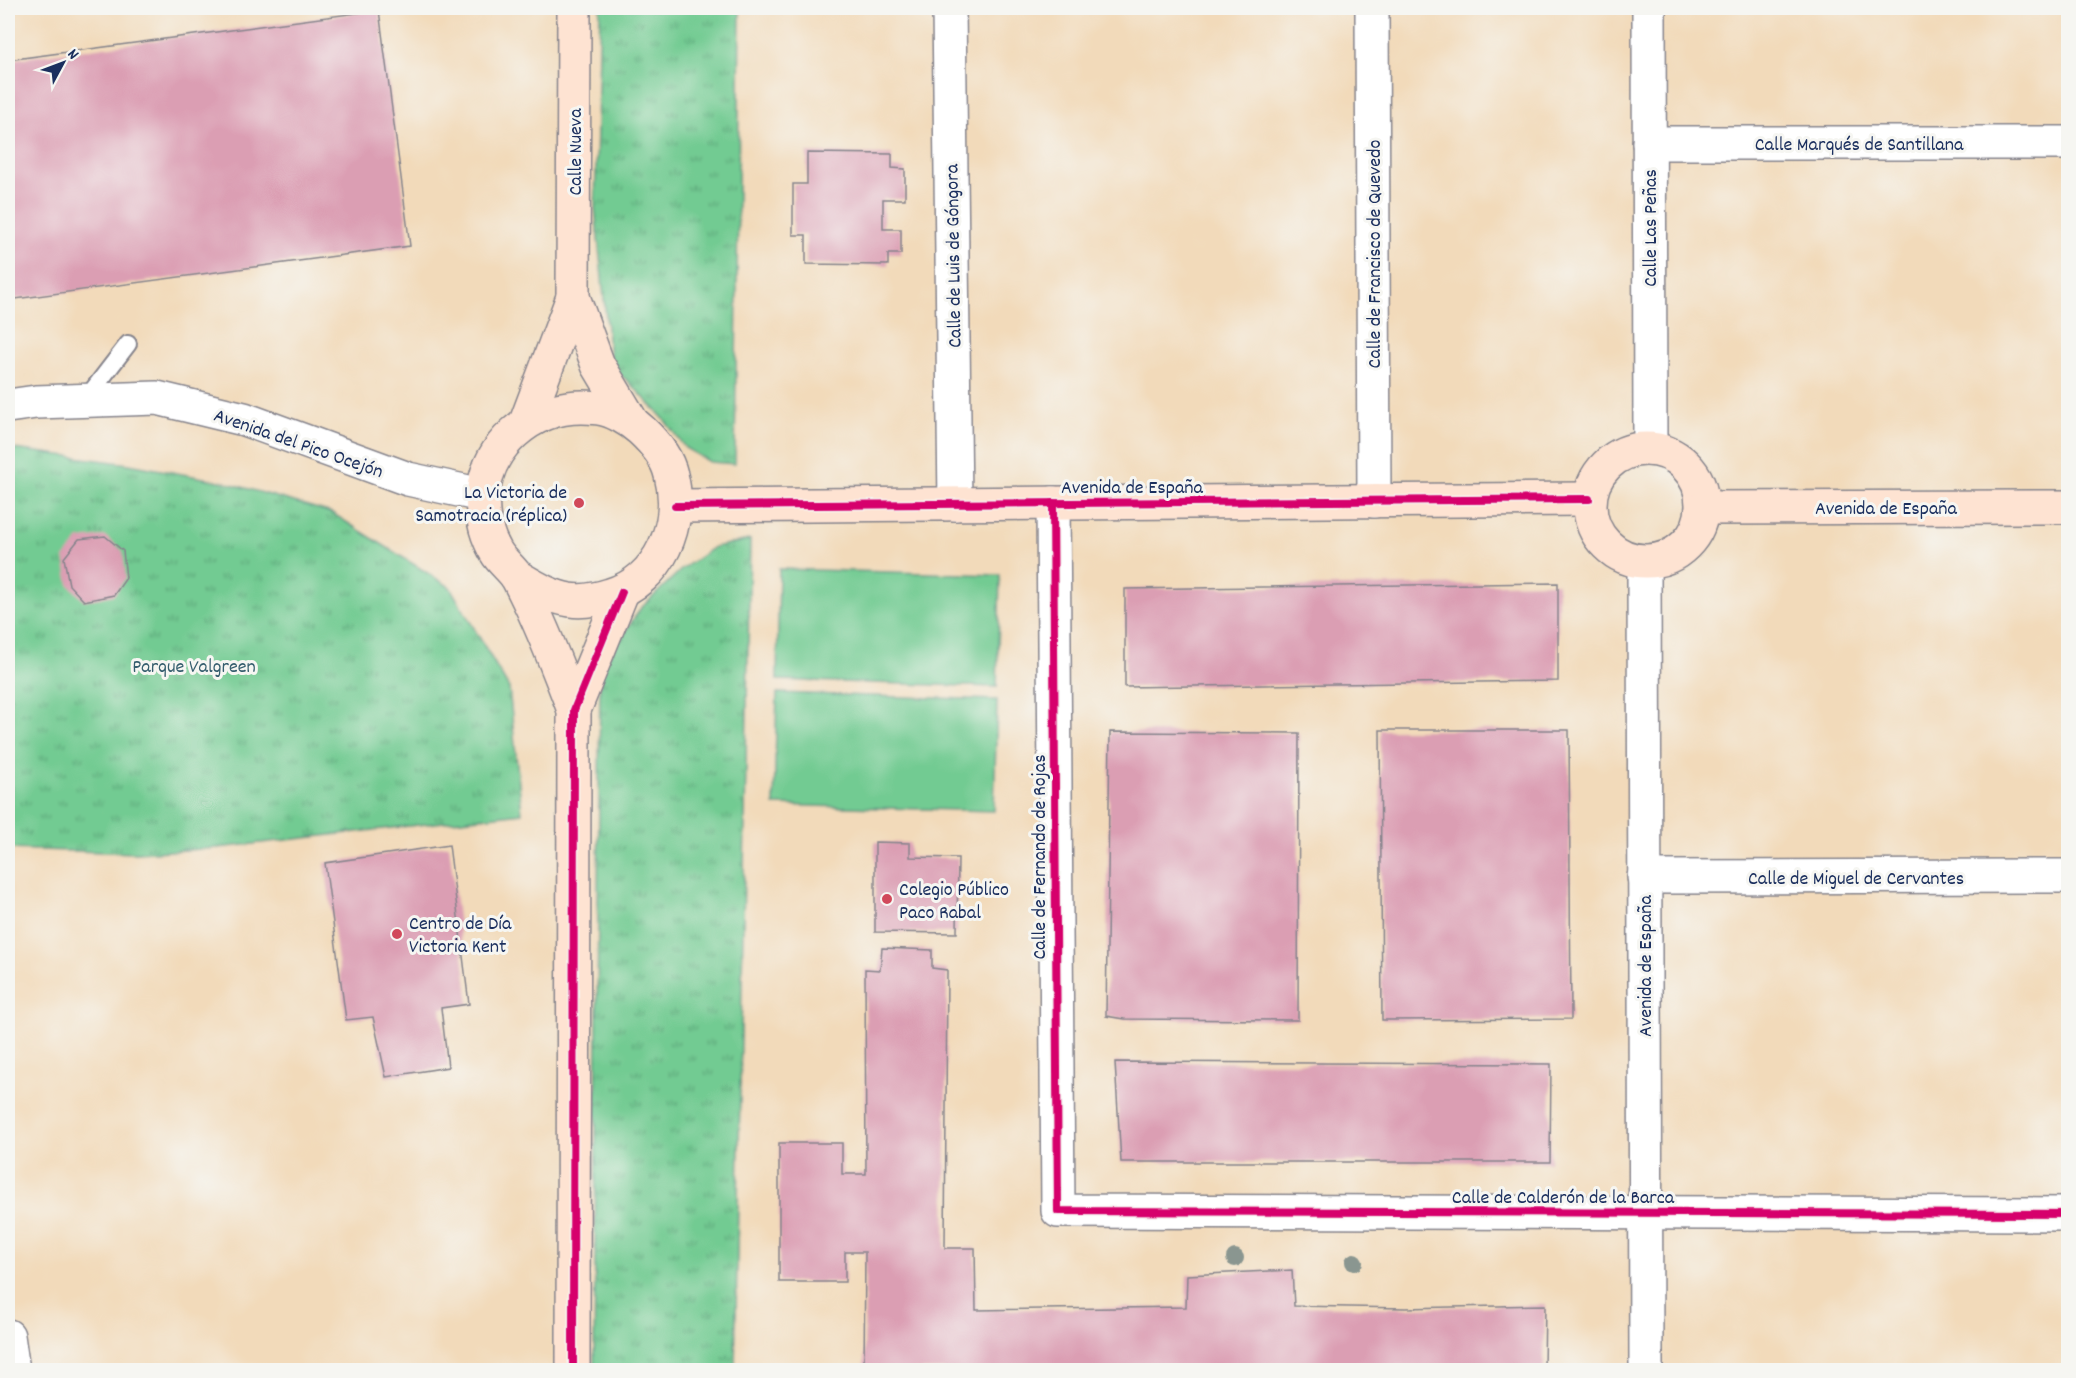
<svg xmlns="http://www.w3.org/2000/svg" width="2076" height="1378" viewBox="0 0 2076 1378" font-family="Dekko,sans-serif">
<defs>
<pattern id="grass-tufts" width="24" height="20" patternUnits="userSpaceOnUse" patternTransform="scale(1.5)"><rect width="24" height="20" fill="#72cb92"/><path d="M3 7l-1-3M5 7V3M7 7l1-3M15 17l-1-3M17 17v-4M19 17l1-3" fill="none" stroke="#5da57a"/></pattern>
</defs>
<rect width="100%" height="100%" fill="#f6f6f2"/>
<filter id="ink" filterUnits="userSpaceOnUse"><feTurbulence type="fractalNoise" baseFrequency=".0167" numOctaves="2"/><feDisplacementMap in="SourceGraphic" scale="12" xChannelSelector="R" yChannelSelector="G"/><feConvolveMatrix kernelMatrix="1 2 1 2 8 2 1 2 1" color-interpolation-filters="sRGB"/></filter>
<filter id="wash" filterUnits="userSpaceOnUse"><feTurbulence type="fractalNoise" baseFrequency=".008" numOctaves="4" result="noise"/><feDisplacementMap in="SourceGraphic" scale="24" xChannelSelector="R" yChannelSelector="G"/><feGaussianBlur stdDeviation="1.35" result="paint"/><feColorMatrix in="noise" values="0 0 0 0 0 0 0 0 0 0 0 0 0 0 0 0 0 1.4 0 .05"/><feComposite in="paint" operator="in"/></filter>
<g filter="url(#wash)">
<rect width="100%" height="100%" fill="#f2daba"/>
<!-- grass -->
<g fill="url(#grass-tufts)" stroke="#467d78" stroke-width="1.5">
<path d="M600,8h140l-5,456 -25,-2 -25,-14 -21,-29 -36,-38 -17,-13 -16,-160z"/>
<path d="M14,449l115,15 96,18 107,31 118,74 59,101 13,125 -304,35 -81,5 -129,-4v-399z"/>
<path d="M750,540l-15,830h-141l6,-700 40,-61 42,-40 32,-22z"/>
</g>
<!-- pitch -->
<g fill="#72cb92" stroke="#467d78" stroke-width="1.5">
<path d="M779,569l221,6 -3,112 -220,-7z"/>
<path d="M777,693l220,7 -3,111 -220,-6z"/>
</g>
<g id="blocks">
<!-- building -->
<g fill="#db9eb3">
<path d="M379,10l31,236 -402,54v-240z"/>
<path d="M807,153l85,1v14l13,1v30h-22v30h18v25h-13v11l-82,-1v-29h-13v-51h14z"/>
<path d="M105,536l18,15 3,27 -12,17 -30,6 -15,-16 -5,-27 15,-19z"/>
<path d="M1558,583v98l-433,6v-98z"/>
<path d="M1380,730h189l2,289 -189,1z"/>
<path d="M1110,732l189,1 -1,287 -174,-1 -18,-3z"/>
<path d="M875,842l35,1v14l48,1 -1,75 -82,-1z"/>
<path d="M449,845l20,159 -28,4 7,59 -62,10 -13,-60 -27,3 -21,-157z"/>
<path d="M882,948l50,2v18l15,2 -2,278h30l1,62 210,-3 1,-32 105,-5 2,36 111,2 140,-3 -1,65h-680l1,-118h-20v30h-66v-139h63v31h24l-1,-205 15,1z"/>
<path d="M1115,1062l436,2 -1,98h-429z"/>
</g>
</g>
</g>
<g filter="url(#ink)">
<use href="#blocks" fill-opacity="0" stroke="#86848c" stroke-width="1.5"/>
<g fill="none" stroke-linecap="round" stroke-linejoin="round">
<!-- lane casing -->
<g stroke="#86848c" stroke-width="20">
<path id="lane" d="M85,400l43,-56"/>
</g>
<!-- street casing -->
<g stroke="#86848c" stroke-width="36">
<g id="street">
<path d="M949,8l6,496"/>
<path d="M1372,8l2,493"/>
<path d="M1649,8l1,441"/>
<path d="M1649,143h419"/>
<path d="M8,406l28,-4 121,-4 87,21 164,60 74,16"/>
<path d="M1053,503l5,708 1010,3"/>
<path d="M1644,562l2,808"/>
<path d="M1644,877l424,-1"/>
<path d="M8,1336l5,34"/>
</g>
</g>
<!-- secondary casing -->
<g stroke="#86848c" stroke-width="36">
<g id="secondary">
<path d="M574,8l-1,289 25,68 34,57"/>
<path d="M526,422l47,-125"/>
<circle cx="1646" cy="505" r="56"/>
<path d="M675,506l914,-7"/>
<path d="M1703,508l365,-1"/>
<path d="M516,576c17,10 34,21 54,24 13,2 28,-1 40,-5 50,-15 74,-71 61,-120 -4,-18 -17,-33 -30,-45 -11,-10 -28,-20 -43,-22 -31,-4 -61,4 -84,25 -34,31 -41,79 -18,119 5,9 15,16 21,25 4,7 8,16 12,24 17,35 31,72 45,109"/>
<path d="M573,1370l1,-660 48,-118"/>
</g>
</g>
<!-- lane -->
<use href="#lane" stroke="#fff" stroke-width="16"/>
<!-- street -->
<use href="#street" stroke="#fff" stroke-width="33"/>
<!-- secondary -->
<use href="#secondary" stroke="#fee3d2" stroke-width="33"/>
<!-- cycleway casing -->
<g stroke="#f6f6f2" stroke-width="11">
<g id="cycleway">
<path d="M1053,503l5,708 1010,3"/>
<path d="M675,506l914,-7"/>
<path d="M573,1370l1,-660 48,-118"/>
</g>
</g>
<!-- cycleway -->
<use href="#cycleway" stroke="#d6006c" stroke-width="8"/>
</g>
<!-- trees -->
<g fill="#8a9690">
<circle cx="1235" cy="1258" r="9"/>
<circle cx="1354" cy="1262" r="9"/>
</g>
</g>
<!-- markers -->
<g fill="#d1495b" stroke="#f6f6f2" stroke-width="2">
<circle cx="579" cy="503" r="6"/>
<circle cx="887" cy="899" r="6"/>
<circle cx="397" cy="934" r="6"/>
</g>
<g text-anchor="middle" stroke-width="6" stroke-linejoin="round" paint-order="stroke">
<!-- street labels -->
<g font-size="20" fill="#1b2f5e" stroke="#f6f6f2">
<text x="1859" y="150">Calle Marqués de Santillana</text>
<text transform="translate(574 152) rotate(-90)" y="7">Calle Nueva</text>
<text transform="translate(1649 228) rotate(-90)" y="7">Calle Las Peñas</text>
<text transform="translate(1373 254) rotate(-90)" y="7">Calle de Francisco de Quevedo</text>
<text transform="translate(952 256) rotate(-91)" y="7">Calle de Luis de Góngora</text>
<text transform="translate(299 442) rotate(19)" y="7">Avenida del Pico Ocejón</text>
<text x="1132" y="493">Avenida de España</text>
<text x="1886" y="514">Avenida de España</text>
<text transform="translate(1038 857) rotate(-90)" y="7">Calle de Fernando de Rojas</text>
<text x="1856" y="884">Calle de Miguel de Cervantes</text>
<text transform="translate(1644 966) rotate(-90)" y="7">Avenida de España</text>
<text x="1563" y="1203">Calle de Calderón de la Barca</text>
</g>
<!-- poi labels -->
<g font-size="20" fill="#1b2f5e" stroke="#f6f6f2" text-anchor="start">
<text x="567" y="498" text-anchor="end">La Victoria de<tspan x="567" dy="23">Samotracia (réplica)</tspan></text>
<text x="899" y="895">Colegio Público<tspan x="899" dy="23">Paco Rabal</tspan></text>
<text x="409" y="929">Centro de Día<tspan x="409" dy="23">Victoria Kent</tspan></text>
</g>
<!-- park labels -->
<g font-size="20" fill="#355e6e" stroke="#f6f6f2">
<text x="194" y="672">Parque Valgreen</text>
</g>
</g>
<!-- margin -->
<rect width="2076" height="1378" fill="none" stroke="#f6f6f2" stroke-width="30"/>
<!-- north arrow -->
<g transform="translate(63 63) rotate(49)" stroke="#f6f6f2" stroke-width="4.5" paint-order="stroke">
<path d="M0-4.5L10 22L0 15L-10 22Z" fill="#1b2f5e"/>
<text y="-9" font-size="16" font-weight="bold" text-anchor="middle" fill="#1b2f5e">N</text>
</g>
</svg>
